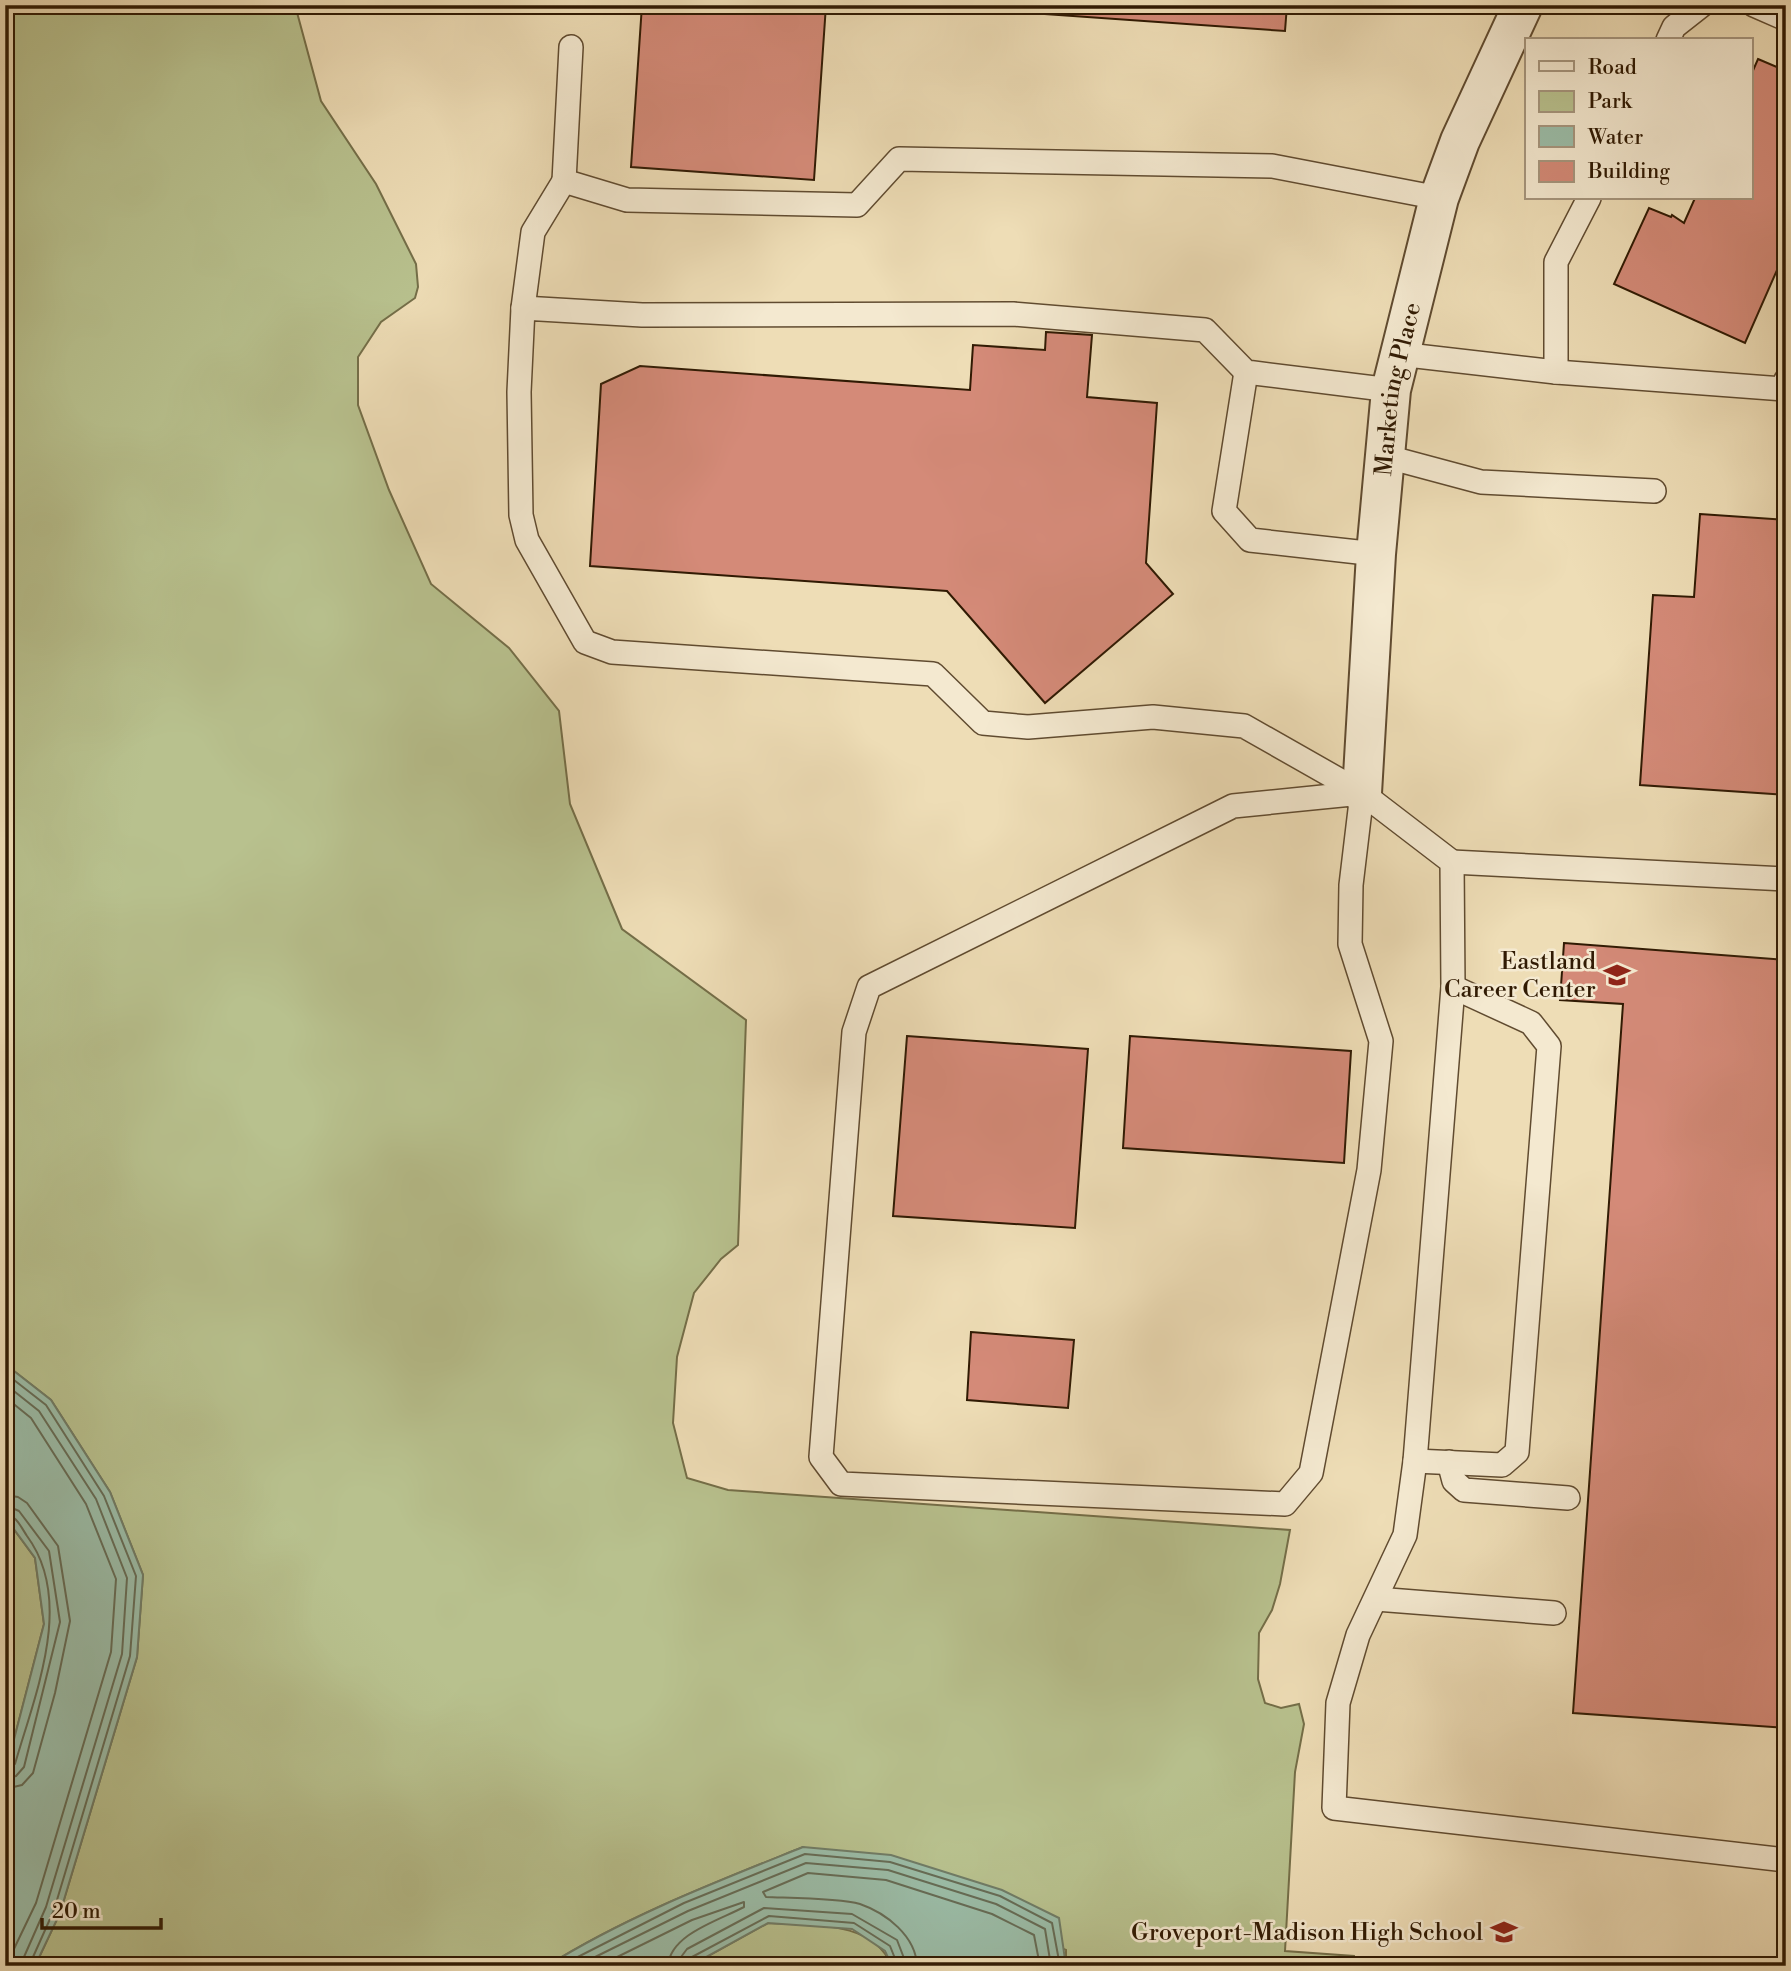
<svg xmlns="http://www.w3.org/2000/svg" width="1791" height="1971" viewBox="0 0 1791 1971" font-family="'Libre Bodoni',serif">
<rect width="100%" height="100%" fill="#eeddb6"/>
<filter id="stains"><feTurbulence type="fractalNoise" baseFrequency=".00286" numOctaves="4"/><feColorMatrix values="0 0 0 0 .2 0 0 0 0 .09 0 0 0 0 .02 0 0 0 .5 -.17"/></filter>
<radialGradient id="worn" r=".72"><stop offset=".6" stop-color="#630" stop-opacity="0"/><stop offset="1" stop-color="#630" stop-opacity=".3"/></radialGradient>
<!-- green -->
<g fill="#b8c18e" stroke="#746e48" stroke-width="2">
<path d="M5,5h290l26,96 55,83 40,80 2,23 -3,11 -34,24 -23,35v48l31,85 42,94 78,64 50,63 11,93 52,125 124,91 -8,225 -17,14 -27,34 -17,64 -4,66 14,55 41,12 562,40 -10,54 -8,26 -13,23 -1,46 7,24 16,5 18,-4 5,20 -9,48 -10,179 69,5 2,10h-290v-16l-263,-103c-87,35 -176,69 -256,119h-512l25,-53 77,-256 6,-82 -33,-83 -59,-92 -46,-36z"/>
<path d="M5,1517l30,41 9,66 -39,150z"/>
<path d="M768,1923c43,3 104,-4 124,43h-202z"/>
</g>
<!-- water -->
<g fill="#9bbda8" stroke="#707c66" stroke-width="2">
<path d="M5,1364l46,36 59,92 33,83 -6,82 -77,256 -25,53h-30v-192l39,-150 -9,-66 -30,-41z"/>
<path d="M803,1847l88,8 111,35 57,28 7,48h-174l-7,-15 -33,-22 -84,-6 -78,43h-143c80,-50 169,-84 256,-119z"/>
</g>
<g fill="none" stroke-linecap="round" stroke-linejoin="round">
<!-- shore -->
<g stroke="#666c56" stroke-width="2">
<path d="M5,1373l41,32 58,91 32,80 -6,80 -76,254 -25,56"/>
<path d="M5,1384l34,27 57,88 31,79 -5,76 -76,253 -26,59"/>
<path d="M5,1397l26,21 55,86 30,75 -5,73 -75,251 -24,50 -2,13"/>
<path d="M5,1495l13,2 9,6 31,43 12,75 -15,72 -22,80 -11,12 -17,4"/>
<path d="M5,1505l14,6 30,40 11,71 -36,145 -8,9 -11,3"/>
<path d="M5,1514c11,1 16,13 22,22 48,65 8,158 -12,228l-10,6"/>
<path d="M560,1966l124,-63 121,-49 85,8 110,34 52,27 8,43"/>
<path d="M577,1966l111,-55 118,-48 82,7 108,34 49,25 6,37"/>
<path d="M599,1966l93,-46 52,-18v5c-24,13 -74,27 -76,59"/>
<path d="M679,1966l2,-9 6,-8 77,-41 88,6 45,26 10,26"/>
<path d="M688,1966l4,-9 77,-41 85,7 36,23 8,20"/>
<path d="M917,1966c-1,-30 -31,-53 -57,-62 -21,-6 -70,-6 -94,-7l-3,-5 45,-19 78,7 106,34 42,21 6,31"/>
</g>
</g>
<!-- building -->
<g fill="#d48a78" stroke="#301a03" stroke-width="2">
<path d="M642,5h184l-12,175 -183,-13z"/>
<path d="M916,5h371l-2,26z"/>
<path d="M1758,59l28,12v203l-9,-4 -32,73 -131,-59 35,-76 22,9 1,-2 12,8 11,-25h56v-123z"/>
<path d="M1046,332l46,3 -5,62 70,6 -11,160 27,31 -128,109 -98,-112 -357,-25 11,-182 39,-18 330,24 3,-45 72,5z"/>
<path d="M1700,514l86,6v275l-146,-10 13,-190 41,2z"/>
<path d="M1564,943l222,17v768l-213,-15 50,-709 -63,-4z"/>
<path d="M907,1036l181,13 -13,179 -182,-12z"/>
<path d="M1130,1036l221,15 -7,112 -221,-15z"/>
<path d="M971,1332l103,8 -6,68 -101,-8z"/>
</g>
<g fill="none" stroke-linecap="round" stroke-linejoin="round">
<!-- lane casing -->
<g stroke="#604b30" stroke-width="26">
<g id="lane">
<path d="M1754,5l32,14"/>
<path d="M1668,40l6,-13 28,-22"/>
<path d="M571,47l-7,134 63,19 230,5 42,-46 373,7 167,32"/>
<path d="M523,308l10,-76 31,-51"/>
<path d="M1399,354l157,18 227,17 3,-9"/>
<path d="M1246,372l-22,139 26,29 126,14"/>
<path d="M1556,372v-110l33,-64"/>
<path d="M1391,390l-145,-18 -41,-42 -192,-16 -371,1 -119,-7 -4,84 2,123 6,25 58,102 27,10 321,22 50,49 45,4 125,-10 91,9 118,67 90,69 1,125 -38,474 -10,74 -47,100 -20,68 -4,105 452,52"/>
<path d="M1384,456l97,26 173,9"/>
<path d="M1362,793l-11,92 -1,59 31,97 -12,129 -58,303 -26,31 -444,-20 -20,-27 33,-425 15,-45 364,-181z"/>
<path d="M1452,862l334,17"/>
<path d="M1415,1461l87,4 15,-13 32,-406 -18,-23 -78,-36"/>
<path d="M1449,1462l5,19 10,9 104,8"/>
<path d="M1376,1599l178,14"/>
</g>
</g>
<!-- street casing -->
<g stroke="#604b30" stroke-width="42">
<g id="street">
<path id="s1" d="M1362,793l14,-239 15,-164 48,-192 21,-57 63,-136"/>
</g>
</g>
<!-- lane -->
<use href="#lane" stroke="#f4e9d0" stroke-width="23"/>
<!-- street -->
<use href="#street" stroke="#f4e9d0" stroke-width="38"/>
</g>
<!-- icons -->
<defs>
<g id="school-bare" transform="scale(2.1)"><path d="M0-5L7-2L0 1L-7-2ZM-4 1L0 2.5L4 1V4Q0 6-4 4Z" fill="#8f2418" stroke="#f4e9d0" stroke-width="2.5" paint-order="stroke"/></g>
</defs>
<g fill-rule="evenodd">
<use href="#school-bare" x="1617" y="975"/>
<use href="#school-bare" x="1504" y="1932"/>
</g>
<g text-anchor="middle" stroke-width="5" stroke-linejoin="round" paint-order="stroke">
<!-- street labels -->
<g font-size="24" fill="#301a03" stroke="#f4e9d0">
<text dy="8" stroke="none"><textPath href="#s1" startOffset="406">Marketing Place</textPath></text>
</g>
<!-- poi labels -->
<g font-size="24" fill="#301a03" stroke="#f4e9d0" text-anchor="end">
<text x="1596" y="969">Eastland<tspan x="1596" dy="28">Career Center</tspan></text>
<text x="1483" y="1940">Groveport-Madison High School</text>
</g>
</g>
<!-- margin -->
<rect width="1791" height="1971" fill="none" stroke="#eeddb6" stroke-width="28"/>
<rect x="7" y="7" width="1777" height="1957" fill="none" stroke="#301a03" stroke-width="3.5"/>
<rect x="14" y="14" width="1763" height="1943" fill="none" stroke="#301a03" stroke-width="2"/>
<!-- legend -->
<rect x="1525" y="38" width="228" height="161" fill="#f4e9d0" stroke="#a6967e" stroke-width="2"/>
<rect x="1539" y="61" width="35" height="10" fill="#f4e9d0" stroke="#a6967e" stroke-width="2"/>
<text x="1588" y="74" font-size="21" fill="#301a03">Road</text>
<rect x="1539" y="91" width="35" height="21" fill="#b8c18e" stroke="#a6967e" stroke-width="2"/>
<text x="1588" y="108" font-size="21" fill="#301a03">Park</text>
<rect x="1539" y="126" width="35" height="21" fill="#9bbda8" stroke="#a6967e" stroke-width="2"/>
<text x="1588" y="144" font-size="21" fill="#301a03">Water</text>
<rect x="1539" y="161" width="35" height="21" fill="#d48a78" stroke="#a6967e" stroke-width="2"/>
<text x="1588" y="178" font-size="21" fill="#301a03">Building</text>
<!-- scale -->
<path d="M42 1918v10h119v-10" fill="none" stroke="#301a03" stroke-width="3.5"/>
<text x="52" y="1918" font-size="21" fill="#301a03" stroke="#f4e9d0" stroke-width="5" paint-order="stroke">20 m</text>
<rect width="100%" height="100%" filter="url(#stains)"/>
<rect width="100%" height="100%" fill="url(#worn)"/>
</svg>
